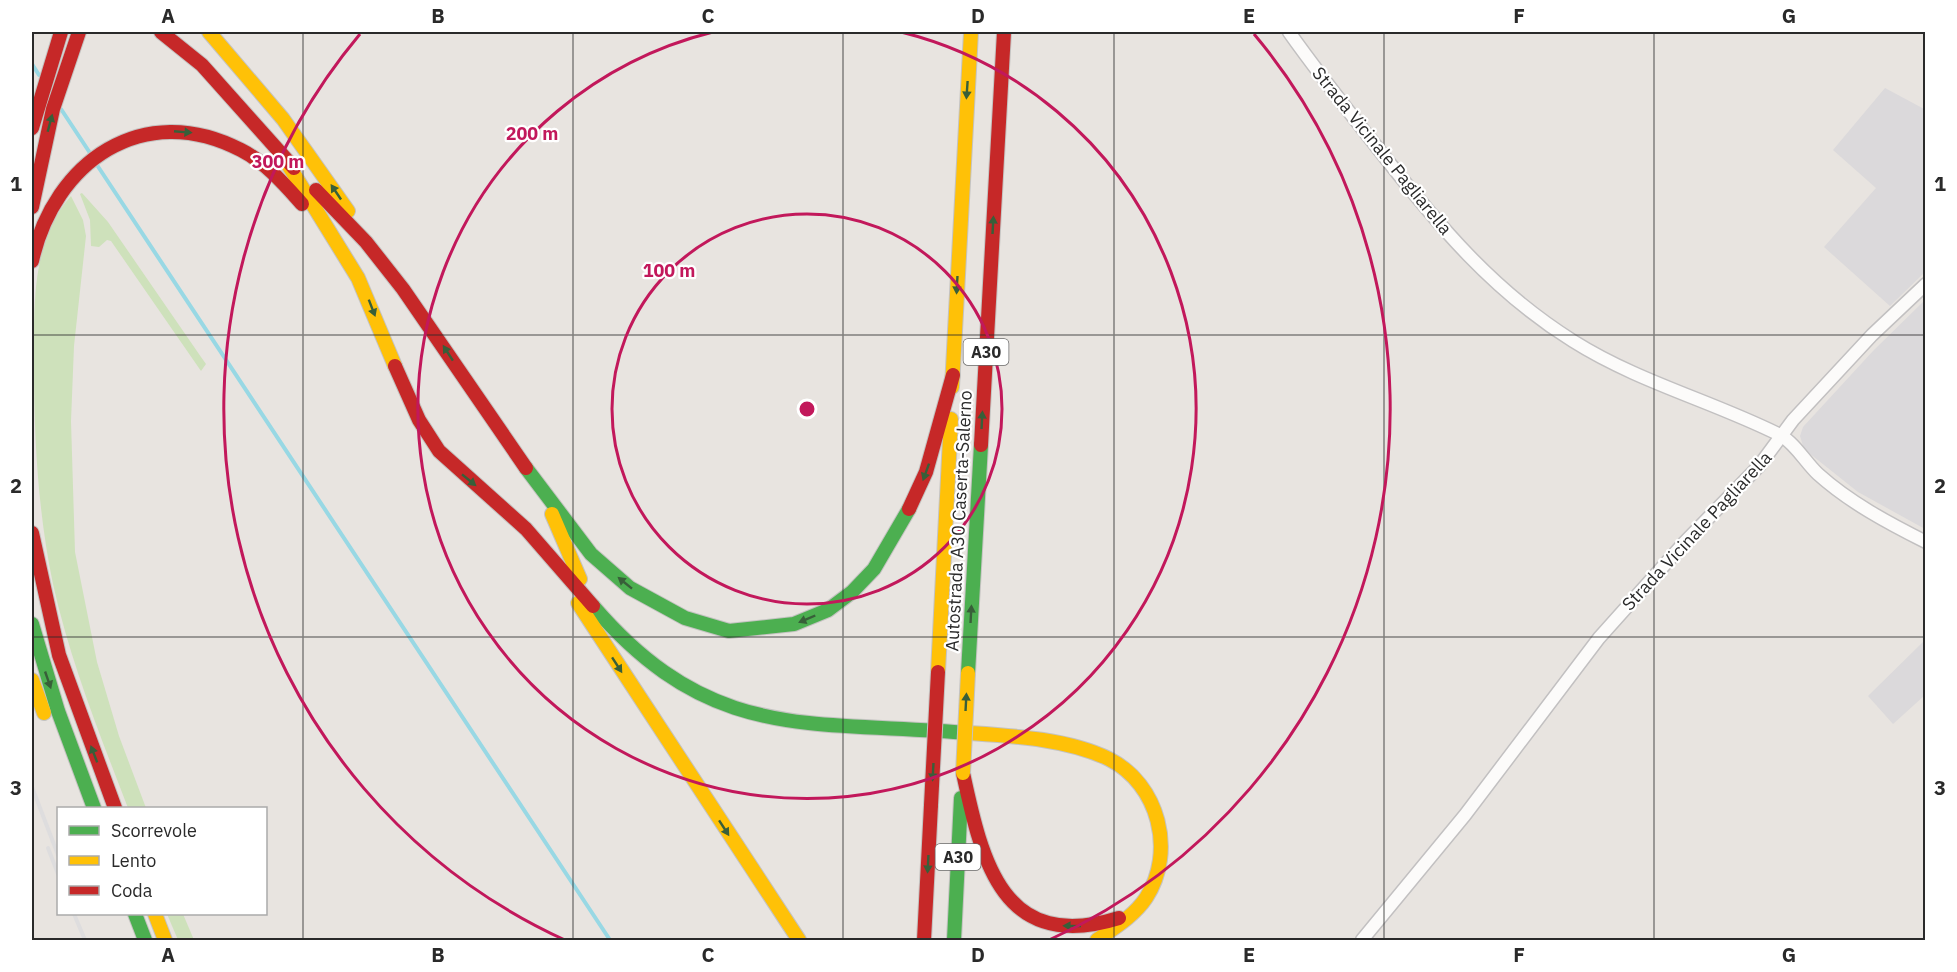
<svg xmlns="http://www.w3.org/2000/svg" width="1957" height="972" viewBox="0 0 1957 972" font-family="'IBM Plex Sans',sans-serif">
<rect width="100%" height="100%" fill="#e8e4e0"/>
<!-- industrial -->
<g fill="#dbd9db">
<path d="M1885,88l41,22 -1,162 -35,34 -66,-59 52,-59 -43,-38z"/>
<path d="M1925,300v229l-67,-37 -54,-43 -4,-13 3,-9 70,-76z"/>
<path d="M1925,640v55l-32,29 -25,-28z"/>
</g>
<!-- green -->
<g fill="#cee1bb">
<path d="M82,193l26,29 93,135 5,7 -5,7 -90,-130 -4,-1 -8,7 -8,-1 -1,-26 -10,-26z"/>
<path d="M71,196l12,24 3,16 -12,110 -3,75 4,131 22,110 22,74 27,72h-18c-28,-73 -58,-147 -75,-224 -15,-72 -19,-145 -19,-218 0,-33 -1,-68 5,-100 4,-24 15,-52 32,-70z"/>
<path d="M167,914h16l11,26h-16z"/>
</g>
<g fill="none" stroke-linecap="round" stroke-linejoin="round">
<!-- stream -->
<g stroke="#98d8e4" stroke-width="4">
<path d="M32,64l7,11"/>
<path d="M61,109l29,44"/>
<path d="M97,165l513,775"/>
</g>
<!-- street casing -->
<g stroke="#c2c0c1" stroke-width="15">
<g id="street">
<path d="M1289,32c29,41 60,80 91,119 58,74 113,140 193,190 65,41 139,60 207,94 15,8 26,28 38,39 31,28 70,49 108,68"/>
<path d="M1362,940l103,-125 134,-177 85,-95 75,-77 34,-46 79,-85 54,-51"/>
</g>
</g>
<!-- fast casing -->
<g stroke="#c4c3c1" stroke-width="16">
<g id="fast">
<path d="M526,468l65,86 39,34 55,30 44,13 65,-7 34,-14 24,-18 22,-23 35,-60"/>
<path d="M593,606c118,137 215,114 376,127"/>
<path d="M32,624l26,87 36,97"/>
<path d="M968,673l13,-228"/>
<path d="M135,914l10,26"/>
<path d="M954,940l7,-142"/>
</g>
</g>
<!-- slow casing -->
<g stroke="#c4c3c1" stroke-width="16">
<g id="slow">
<path d="M209,32l74,87 65,92"/>
<path d="M284,158l74,120 37,88"/>
<path d="M952,387l19,-355"/>
<path d="M552,514l28,65"/>
<path d="M578,603l221,337"/>
<path d="M938,672l13,-253"/>
<path d="M32,680l12,33"/>
<path d="M969,733c45,3 99,6 140,26 50,25 67,93 37,139 -12,18 -32,30 -49,42"/>
<path d="M155,914l10,26"/>
</g>
</g>
<!-- jam casing -->
<g stroke="#c4c3c1" stroke-width="16">
<g id="jam">
<path d="M161,32l41,33 92,103"/>
<path d="M32,128l29,-96"/>
<path d="M316,190l50,52 37,47 123,179"/>
<path d="M32,207l21,-98 26,-77"/>
<path d="M32,261c22,-99 111,-162 209,-111 24,12 43,34 61,54"/>
<path d="M395,366l24,54 20,31 87,78 67,77"/>
<path d="M981,445l23,-413"/>
<path d="M909,509l17,-37 27,-97"/>
<path d="M32,533l27,122 56,153"/>
<path d="M963,773c19,89 40,181 156,145"/>
<path d="M924,940l7,-135"/>
</g>
</g>
<!-- street -->
<use href="#street" stroke="#fcfbfa" stroke-width="12"/>
<!-- fast -->
<use href="#fast" stroke="#4caf50" stroke-width="14"/>
<!-- slow -->
<use href="#slow" stroke="#ffc107" stroke-width="14"/>
<!-- jam -->
<use href="#jam" stroke="#c62828" stroke-width="14"/>
<!-- rail -->
<g stroke="#deddde" stroke-width="4">
<path d="M32,787l26,68"/>
<path d="M48,848l10,26"/>
<path d="M74,914l11,26"/>
</g>
<!-- slow-bridge casing -->
<g stroke="#c4c3c1" stroke-width="16" stroke-linecap="butt">
<path id="slow-bridge" d="M963,773l5,-100"/>
</g>
<!-- jam-bridge casing -->
<g stroke="#c4c3c1" stroke-width="16" stroke-linecap="butt">
<path id="jam-bridge" d="M931,805l7,-133"/>
</g>
<!-- slow-bridge -->
<use href="#slow-bridge" stroke="#ffc107" stroke-width="14"/>
<!-- jam-bridge -->
<use href="#jam-bridge" stroke="#c62828" stroke-width="14"/>
</g>
<!-- one-way arrows -->
<defs><path id="oneway-solid" d="M-6-.8H1V-3.2L6.5 0L1 3.2V.8H-6Z" transform="scale(1.5)"/></defs>
<g fill="#385f39">
<use href="#oneway-solid" transform="translate(967 90) rotate(94)"/>
<use href="#oneway-solid" transform="translate(50 123) rotate(-75)"/>
<use href="#oneway-solid" transform="translate(183 132) rotate(5)"/>
<use href="#oneway-solid" transform="translate(336 192) rotate(-124)"/>
<use href="#oneway-solid" transform="translate(993 225) rotate(-87)"/>
<use href="#oneway-solid" transform="translate(957 285) rotate(93)"/>
<use href="#oneway-solid" transform="translate(372 308) rotate(69)"/>
<use href="#oneway-solid" transform="translate(448 353) rotate(-123)"/>
<use href="#oneway-solid" transform="translate(982 420) rotate(-87)"/>
<use href="#oneway-solid" transform="translate(926 472) rotate(110)"/>
<use href="#oneway-solid" transform="translate(469 480) rotate(39)"/>
<use href="#oneway-solid" transform="translate(625 583) rotate(-141)"/>
<use href="#oneway-solid" transform="translate(971 614) rotate(-87)"/>
<use href="#oneway-solid" transform="translate(807 619) rotate(157)"/>
<use href="#oneway-solid" transform="translate(617 665) rotate(57)"/>
<use href="#oneway-solid" transform="translate(48 680) rotate(71)"/>
<use href="#oneway-solid" transform="translate(966 702) rotate(-87)"/>
<use href="#oneway-solid" transform="translate(94 754) rotate(-111)"/>
<use href="#oneway-solid" transform="translate(933 772) rotate(93)"/>
<use href="#oneway-solid" transform="translate(724 828) rotate(57)"/>
<use href="#oneway-solid" transform="translate(928 864) rotate(93)"/>
<use href="#oneway-solid" transform="translate(1072 926) rotate(-179)"/>
</g>
<!-- grid -->
<path fill="none" stroke="#2a2a2a" stroke-width="1.5" stroke-opacity="0.55" d="M303,32v908M573,32v908M843,32v908M1114,32v908M1384,32v908M1654,32v908M32,335h1894M32,637h1894"/>
<!-- distance rings -->
<g fill="none" stroke="#c2185b" stroke-width="3">
<circle cx="807" cy="409" r="195"/>
<path d="M901 32A389 389 0 1 1 713 32"/>
<path d="M565 940A584 584 0 0 1 360 34M1254 34A584 584 0 0 1 1049 940"/>
</g>
<g text-anchor="middle" stroke-width="4.5" stroke-linejoin="round" paint-order="stroke">
<!-- shield labels -->
<g fill="#fff" stroke="#6a6a6a" stroke-width="1.5">
<rect x="963.5" y="339" width="45" height="26" rx="4.5"/>
<rect x="935.5" y="844" width="45" height="26" rx="4.5"/>
</g>
<g font-size="16" font-weight="bold" fill="#2a2a2a">
<text x="986" y="358">A30</text>
<text x="958" y="863">A30</text>
</g>
<!-- street labels -->
<g font-size="18" fill="#2a2a2a" stroke="#fff">
<text transform="translate(1382 151) rotate(51)" y="6">Strada Vicinale Pagliarella</text>
<text transform="translate(959 521) rotate(-87)" y="6">Autostrada A30 Caserta-Salerno</text>
<text transform="translate(1697 531) rotate(-47)" y="6">Strada Vicinale Pagliarella</text>
</g>
</g>
<circle cx="807" cy="409" r="9" fill="#c2185b" stroke="#fff" stroke-width="3"/>
<g font-size="18" text-anchor="middle" font-weight="bold" fill="#c2185b" stroke="#fff" stroke-width="4.5" stroke-linejoin="round" paint-order="stroke">
<text x="532" y="140">200 m</text>
<text x="278" y="168">300 m</text>
<text x="669" y="277">100 m</text>
</g>
<!-- border -->
<rect width="1957" height="972" fill="none" stroke="#ffffff" stroke-width="66"/>
<!-- legend -->
<rect x="57" y="807" width="210" height="108" fill="#ffffff" stroke="#aaaaaa" stroke-width="1.5"/>
<rect x="69" y="826" width="30" height="9" fill="#4caf50" stroke="#aaaaaa" stroke-width="1.5"/>
<text x="111" y="837" font-size="18" fill="#2a2a2a">Scorrevole</text>
<rect x="69" y="856" width="30" height="9" fill="#ffc107" stroke="#aaaaaa" stroke-width="1.5"/>
<text x="111" y="867" font-size="18" fill="#2a2a2a">Lento</text>
<rect x="69" y="886" width="30" height="9" fill="#c62828" stroke="#aaaaaa" stroke-width="1.5"/>
<text x="111" y="897" font-size="18" fill="#2a2a2a">Coda</text>
<rect x="33" y="33" width="1891" height="906" fill="none" stroke="#2a2a2a" stroke-width="2"/>
<g font-size="20" text-anchor="middle" font-weight="bold" fill="#2a2a2a">
<text x="168" y="23">A</text>
<text x="438" y="23">B</text>
<text x="708" y="23">C</text>
<text x="978" y="23">D</text>
<text x="1249" y="23">E</text>
<text x="1519" y="23">F</text>
<text x="1789" y="23">G</text>
<text x="16" y="191">1</text>
<text x="1940" y="191">1</text>
<text x="16" y="493">2</text>
<text x="1940" y="493">2</text>
<text x="16" y="795">3</text>
<text x="1940" y="795">3</text>
<text x="168" y="962">A</text>
<text x="438" y="962">B</text>
<text x="708" y="962">C</text>
<text x="978" y="962">D</text>
<text x="1249" y="962">E</text>
<text x="1519" y="962">F</text>
<text x="1789" y="962">G</text>
</g>
</svg>
